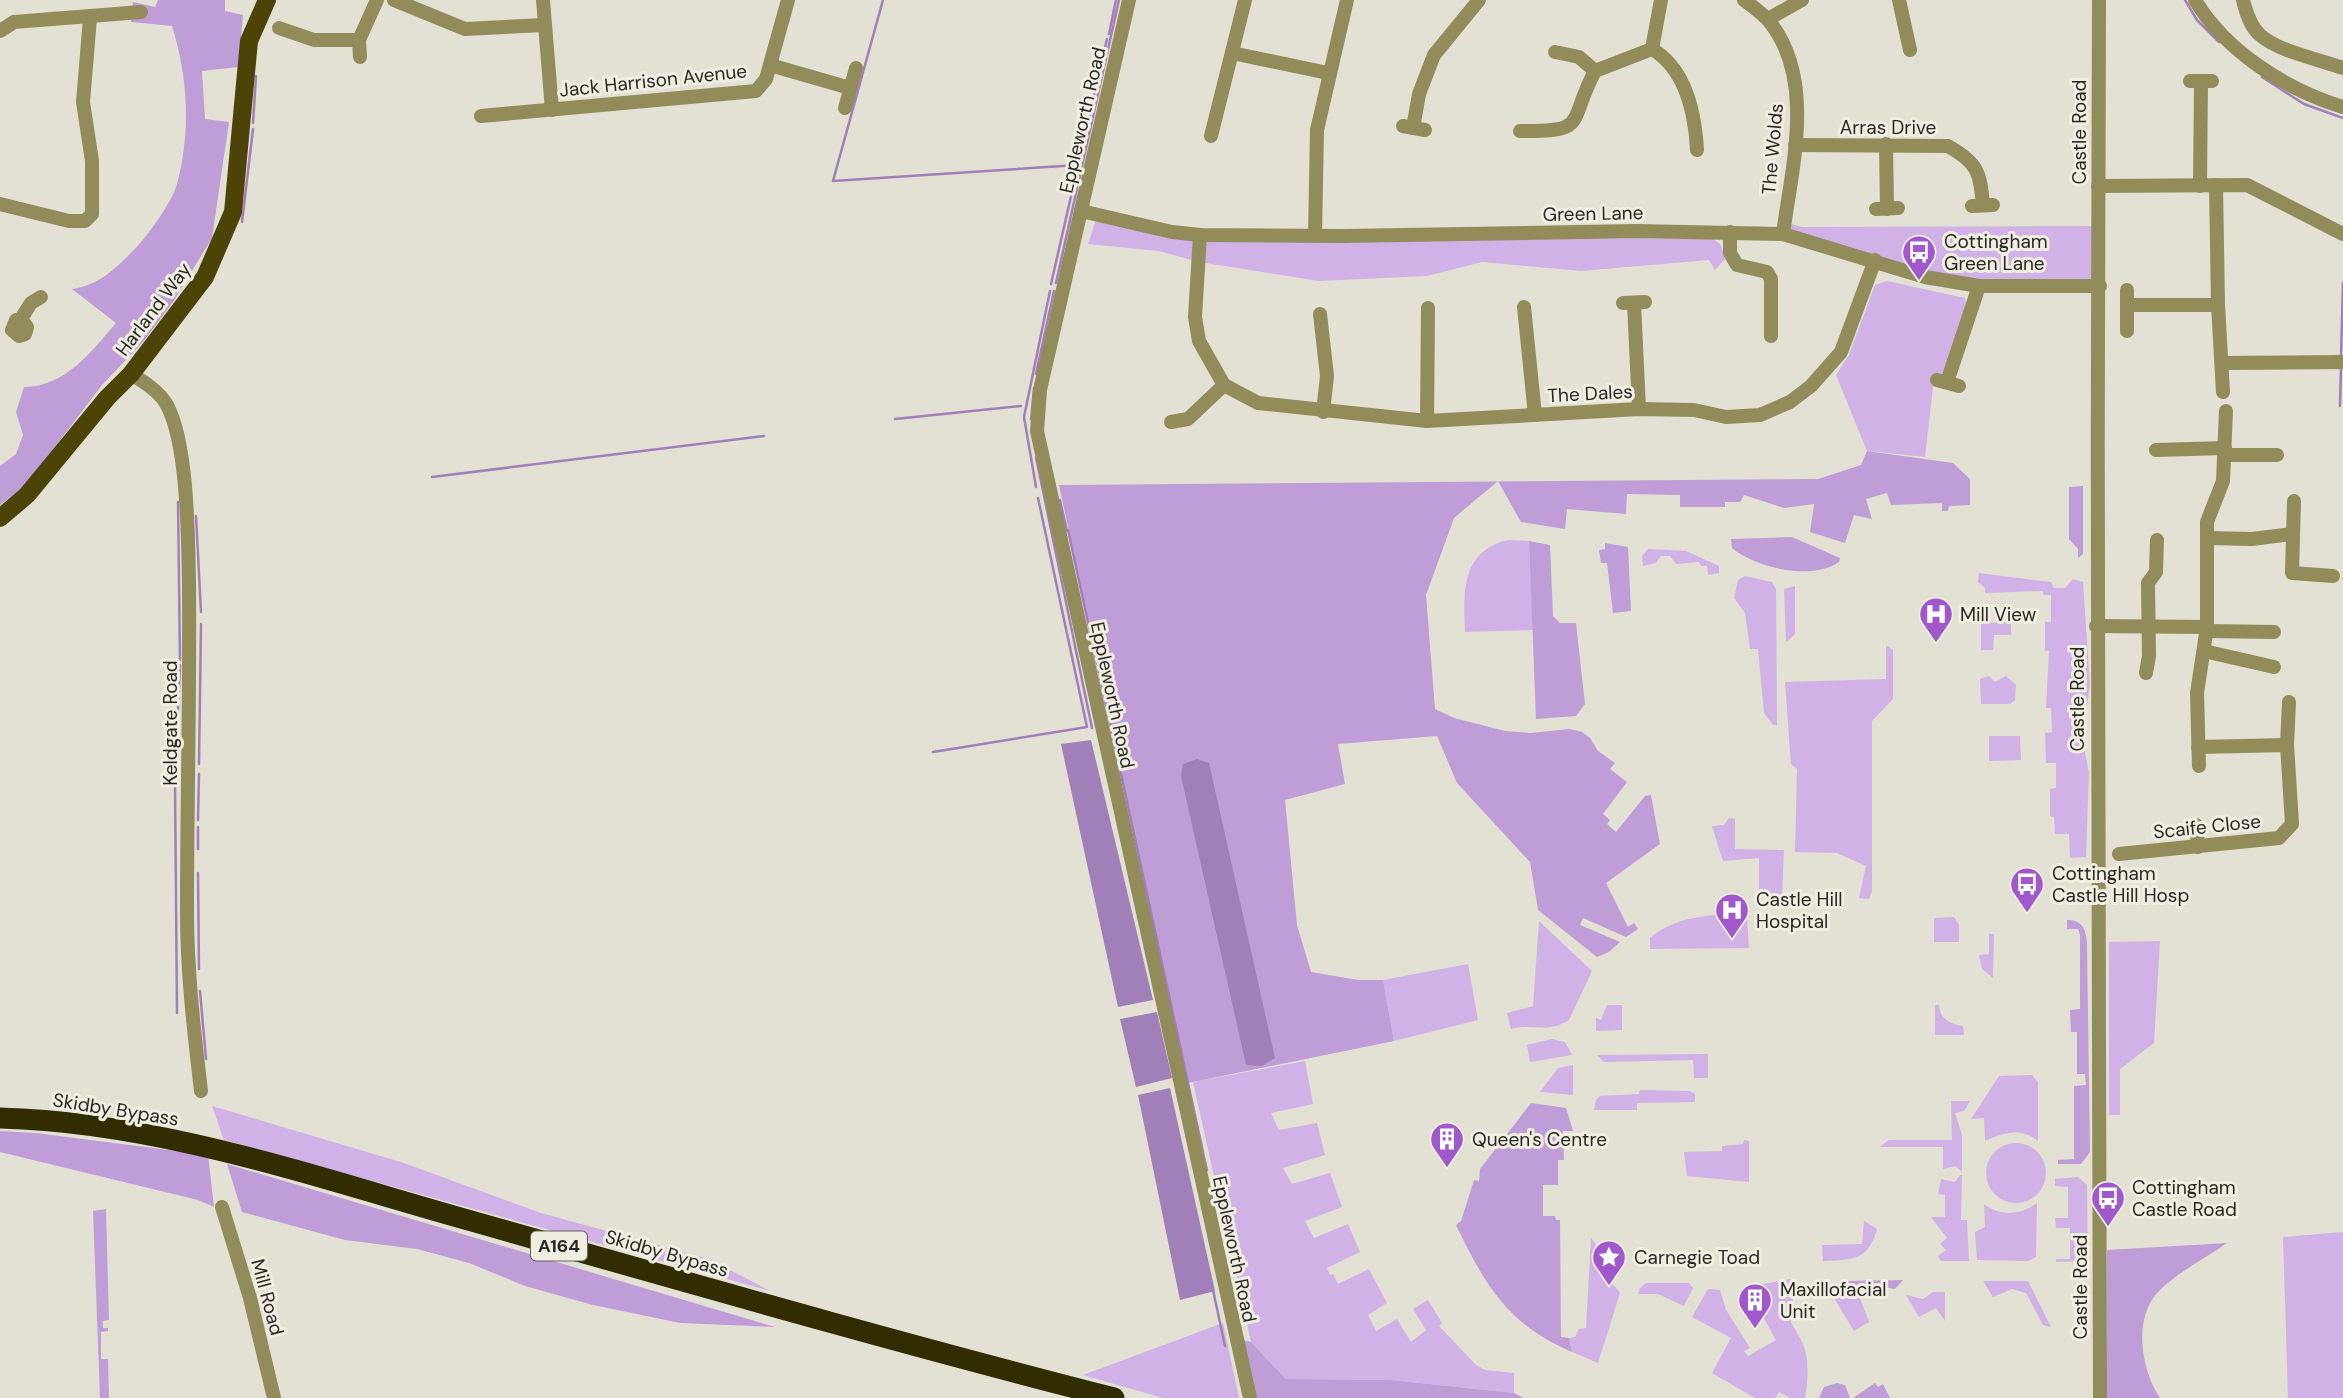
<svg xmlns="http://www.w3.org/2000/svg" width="2343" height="1398" viewBox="0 0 2343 1398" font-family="'DM Sans',sans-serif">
<rect width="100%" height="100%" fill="#e2e1d4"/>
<!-- green -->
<g fill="#d0b2e6">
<path d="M1098,214l74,18 541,7 8,6 4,14 -10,11 -6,-10 -128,11 -99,-9 -55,14 -108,5 -120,-19 -40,-11 -71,-7z"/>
<path d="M1784,222l18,5 296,-1 2,60h-121l-196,-52z"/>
<path d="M1887,281l78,17 1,6 -20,68 -12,6 -9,79 -58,-6 -31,-76 13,-20 26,-70z"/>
<path d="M1508,540l21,1 4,89 -68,2c-2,-40 -4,-81 43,-92z"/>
<path d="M1648,549l38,2 33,15v7l-11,2 -1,-9h-6l-2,-4 -23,2 -6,-8h-9l-5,7 -13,3 -1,-10z"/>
<path d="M1979,573l72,9 3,6h11l8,-9 10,3 7,104 -8,52 7,35 -3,84 -16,1 -1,-24h-14l-1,-17 -4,-1v-27l6,-1v-25h-10l-1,-30 7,-1 -1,-24h-5l3,-57h-4v-29h6v-27h-7l-1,-4 -58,2v-5l-7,-6z"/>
<path d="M1745,576l27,6 4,7 1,136h-4l-9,-12 -6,-64h-8l-5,-36 -11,-15 4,-18z"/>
<path d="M1795,586v48l-9,8 -2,-53z"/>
<path d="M2011,622v13h-17l-1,15h-12v-27z"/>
<path d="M1886,645l7,5v49l-21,22v170l-3,8 -10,-1 7,-32 -29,-13 -42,-1 2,-83 -6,-5 -6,-82 101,-3z"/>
<path d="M1989,676l6,6 11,-6 10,9 -1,15 -5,4h-29l-1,-25z"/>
<path d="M1989,736h31l1,24 -32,1z"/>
<path d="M1729,818l6,1v30l49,1 -2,47 -23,-6v-33l-36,3 -11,-35 12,-1z"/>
<path d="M1735,913l12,4 2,31 -99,1v-11c24,-21 55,-22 85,-25z"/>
<path d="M1954,917l5,8v17h-25v-24z"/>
<path d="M1539,921l53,50 -23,49c-22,14 -36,3 -58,9l-4,-16 26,-7z"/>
<path d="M1989,934h5l-1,44 -11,-9 -3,-14 10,-1z"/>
<path d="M2160,941l-6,102 -34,26v46h-11v-173z"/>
<path d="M1468,964l10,56 -84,21 -11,-61z"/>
<path d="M1607,1005h15v25l-26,1v-13l5,2z"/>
<path d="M1935,1005h4c1,14 11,19 24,21l1,9h-29z"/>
<path d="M1552,1039l13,3 7,13 -42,7 -3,-17z"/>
<path d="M1708,1054v24h-14l-1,-18 -89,2 -7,-7z"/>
<path d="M1305,1061l8,43 -42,9 8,17 38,-7 8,32 -42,13 9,16 38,-11 12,34 -37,14 9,17 34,-14 12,28 -33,16 3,7 3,-1 5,10 31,-15 18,34 -19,12 8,16 21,-12 14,23 15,-12 -13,-21 15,-9 14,23 -3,3 36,38 10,6 29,3v20l-122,-13 -106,-1 -35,-37 -58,-260z"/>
<path d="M1573,1065v30l-33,-3 18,-24z"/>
<path d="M2032,1075l6,7v59c-17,-14 -35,-8 -53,0l-1,-23 -13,1 28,-43z"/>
<path d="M1640,1090l50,1 5,3v8l-58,1v7h-43l2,-10 4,-4 39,-2z"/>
<path d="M1951,1101h19l-6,10 -9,2 7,22v37l-7,-6 -12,3v-22h-63l9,-7h63z"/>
<path d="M212,1106l192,57 137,50 168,46 61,32 -546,-151z"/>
<path d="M1744,1140l5,1v41l-62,-6 -3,-24 38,-1v-5l21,-2z"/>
<circle cx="2016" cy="1173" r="30"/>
<path d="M1960,1175h2l-1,45h6l2,41h-28l-3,-5 8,-6 -6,-6 7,-6 -16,-21h14v-22l-7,-1 3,-15 14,3z"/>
<path d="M2078,1177l9,8 1,67 -7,9 -25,1v-3h14v-31h-14l-1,-10h13v-31l-13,-1v-7z"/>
<path d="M2037,1203l-1,54 -8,4 -51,-1 -2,-28 10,-5 -1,-23c17,13 37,11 53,-1z"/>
<path d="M1864,1221l13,8c-9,32 -25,31 -54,32l-1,-16 40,-1z"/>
<path d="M2343,1232v166h-55l-5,-161z"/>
<path d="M1591,1238l15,21 3,20 11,14 -22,70 -26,-11 -3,-14 6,-1 4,-8 7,-1z"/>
<path d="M1791,1279l2,23 -4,4c-2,15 7,23 13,36 8,18 6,37 3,56h-15l-11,-6 -4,6h-20l-43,-25 19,-35 -39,-21 16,-28 12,1 6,20 24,38 -6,3 4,5 28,-16 -24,-43 5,-12z"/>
<path d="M1983,1281h45l23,46 -8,-2 -17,-32 -14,-4 -19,8z"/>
<path d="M1646,1283h43l4,5 -9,18 -26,-12h-20l2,-6z"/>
<path d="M1933,1292h12v29l-9,-13 -17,9 -13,-22 17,4z"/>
<path d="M1834,1298h26l9,24 -15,9z"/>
<path d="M1223,1323l16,75h-76l-80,-23z"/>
</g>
<!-- forest -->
<g fill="#bf9ed8">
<path d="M158,0h67v11l18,4 -5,52 -36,4 3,48 24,3 -17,116 -39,64 -30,40 -41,43 -76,100 -26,20v-39l16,-12 7,-19 -7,-23 8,-25c41,0 67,-35 92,-64l-44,-34c25,-4 39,-16 57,-34 15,-14 43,-52 48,-71 14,-52 11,-107 -5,-158l-41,-4 2,-20 22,5z"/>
<path d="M1867,451l86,12 17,16v26l-21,1 -1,5h-6v-8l-51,2 -4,-12 -21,6 6,20 -18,-4 -9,28 -35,-11 4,-28 -30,4 -40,-13 -4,7h-15v5h-45v-12l-53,-1 -1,20 -59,-5 -2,20 -44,-7 -23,-41 -44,37 -28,77 9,114 19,9 51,13 26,2 38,-4 13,3 8,6 8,13 17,12 -5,6 17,13 -24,32 7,6 -3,4 9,8 29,-36 6,-1 9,49 -54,39 22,44 6,-4 4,6 -12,8 -43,-19 -3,7 40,17 -11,10 -12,5 -59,-47 -8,-48 -73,-79 -20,-47 -99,8 7,40 -60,16 12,125 14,47 47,8h25l11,61 -206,42 -129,-598 759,-6 43,-14z"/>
<path d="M2083,486v68l-5,4v-9l-9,-10v-52z"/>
<path d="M1792,537l48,21 -1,4c-27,19 -83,6 -107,-14l-1,-9z"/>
<path d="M1529,541l21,4 3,71 7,7h16l9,81 -9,12 -40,3z"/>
<path d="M1605,543l23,4 3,64 -18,2 -6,-50h-6l-2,-13 6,-1z"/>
<path d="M2067,920c15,0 19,9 20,23l3,209 -9,12h-23v-4l16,-1v-73l12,-1 -1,-11h-8v-42h-6l-1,-22 10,-1v-74l-2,-6h-11z"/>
<path d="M1531,1103l35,5 7,23h-10l1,29h-6v25h-15v31h12l1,4h4l1,117 8,1 3,14c-64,-27 -87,-67 -116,-127l5,-4 13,-41 5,1 1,-12z"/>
<path d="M0,1131l36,2 172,22 6,52 -16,-7 -198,-48z"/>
<path d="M227,1164l548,163 -95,-4 -87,-18 -68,-19 -56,-23 -52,-14 -72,-9 -103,-28z"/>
<path d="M106,1209l3,111 -6,1v7h5v3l-7,1v27h7l1,39h-9l-7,-187z"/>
<path d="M2227,1243c-21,15 -49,29 -67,47 -28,27 -19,80 0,108h-53v-148z"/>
<path d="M1903,1280l-8,9 -16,-3 -17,8 -28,-1 11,-12z"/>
<path d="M1243,1340l8,2 35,37 106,1 122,13 10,5h-268z"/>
<path d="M1837,1383l8,2 5,13h-31l5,-11z"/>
<path d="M1875,1383l3,4 5,-3 7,14h-37z"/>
</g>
<!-- water -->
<g fill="#a180b9">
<path d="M1091,740l62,260 -35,7 -57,-263z"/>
<path d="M1197,759l12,4 66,295 -13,8 -16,-1 -65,-289 2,-12z"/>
<path d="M1157,1012l15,66 -36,9 -16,-68z"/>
<path d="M1170,1088l45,203 -35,9 -42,-205z"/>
</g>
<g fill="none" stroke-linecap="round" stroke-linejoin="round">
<!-- stream -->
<g stroke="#a180b9" stroke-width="2.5">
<path d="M883,0l-50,181 245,-16"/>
<path d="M2185,0l12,20 22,22"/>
<path d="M1109,34l7,-34"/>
<path d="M2262,77l42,27 39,14"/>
<path d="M253,123l3,-47"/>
<path d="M242,222l11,-93"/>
<path d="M1056,283l63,-283"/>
<path d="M1051,284l56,-245"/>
<path d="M2341,357l2,-74"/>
<path d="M1036,374l18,-83"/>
<path d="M2340,406l1,-39"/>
<path d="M895,419l126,-13"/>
<path d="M1031,419l3,-31"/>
<path d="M1036,457l56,271"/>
<path d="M432,477l332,-41"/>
<path d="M1036,487l-12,-70 26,-126"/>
<path d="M1060,500l7,31"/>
<path d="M178,502l2,158"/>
<path d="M196,516l5,96"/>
<path d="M1068,530l135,622"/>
<path d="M933,752l154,-25 -49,-229"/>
<path d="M199,764l2,-140"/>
<path d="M175,777l5,-112"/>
<path d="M175,782l2,231"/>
<path d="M198,820l1,-46"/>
<path d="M198,827v22"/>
<path d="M198,873l1,96"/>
<path d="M200,991l6,68"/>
<path d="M1203,1153l4,17"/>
<path d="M1213,1290l12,56"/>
</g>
<!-- minor -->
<g stroke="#928b5a" stroke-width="14">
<path d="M394,0l71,29 79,-4"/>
<path d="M543,0l9,110"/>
<path d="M1129,0l-89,390 -3,41 213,967"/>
<path d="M1661,0l-9,49c34,20 43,65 45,101"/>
<path d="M1744,0c8,6 18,13 25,21 47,58 23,145 14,213"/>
<path d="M1899,0l11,50"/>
<path d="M2099,0c-3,466 0,932 1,1398"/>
<path d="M2195,0c31,52 92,90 148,107"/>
<path d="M2243,0c3,12 7,26 17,35 17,16 61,25 83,33"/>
<path d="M1768,19l34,-19"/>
<path d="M279,28l35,12h45"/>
<path d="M0,31l14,-9 127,-10"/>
<path d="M1555,52l24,5 16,14"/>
<path d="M1232,53l96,20"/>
<path d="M360,57l-1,-17 18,-40"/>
<path d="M770,65l80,23"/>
<path d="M2190,81h22"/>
<path d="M845,108l11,-40"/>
<path d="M481,116l275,-25 10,-12 22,-79"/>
<path d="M1403,126l22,4"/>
<path d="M1413,128l6,-34 15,-39 45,-55"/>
<path d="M1520,131c70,1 47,-8 75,-60l57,-22"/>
<path d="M1211,136l34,-136"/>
<path d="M1886,144l1,65"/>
<path d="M1795,145l153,1c30,17 32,26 35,59"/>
<path d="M2098,186l149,-1 96,49"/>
<path d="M2200,186l1,-104"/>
<path d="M0,204l69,17h16l7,-7v-53l-9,-59 7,-84"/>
<path d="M1972,206l21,-1"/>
<path d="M1876,209l22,-1"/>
<path d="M1081,211l91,21 28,3 143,1 294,-5 146,3 142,43 54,9h121"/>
<path d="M1730,232v21l7,12 30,7 4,7v57"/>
<path d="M1200,235l-5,82 4,24 25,44 34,18 169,18 212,-12 55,1 32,7 34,-2 30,-13 21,-16 30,-34 34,-92"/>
<path d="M1315,235l2,-105 30,-130"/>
<path d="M2127,290v41"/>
<path d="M1623,303l22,-1"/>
<path d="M1634,303l5,106"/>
<path d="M2127,305h91l-2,-120"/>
<path d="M2218,305l5,87"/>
<path d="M1524,307l11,108"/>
<path d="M1320,314l7,62 -4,36"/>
<path d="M21,319l-5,1 -4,10 7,6 6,-2 2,-7 -6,-8 10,-16 10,-6"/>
<path d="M2224,363l119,-1"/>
<path d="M131,374c13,8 28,17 36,31 21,40 21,132 22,178 1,109 -2,219 -2,328 0,61 7,120 14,180"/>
<path d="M1937,380l22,6"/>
<path d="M1947,382l32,-96"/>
<path d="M1427,421l1,-113"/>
<path d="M1171,422l17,-3 36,-34"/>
<path d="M2156,450l69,-2"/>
<path d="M2225,455h52"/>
<path d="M2294,501l-2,72 41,3"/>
<path d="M2208,538l44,1 40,-5"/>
<path d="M2096,626l111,1 -10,66 2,73"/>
<path d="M2207,627v-105l16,-41 3,-70"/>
<path d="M2206,631l68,1"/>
<path d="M2204,651l70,16"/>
<path d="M2146,673l3,-17 -1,-73 8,-11 1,-32"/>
<path d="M2287,745l2,-43"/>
<path d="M2196,825l2,22"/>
<path d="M2119,854l160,-16 13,-14 -5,-79 -89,2"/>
<path d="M222,1207l28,91 24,100"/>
</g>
<!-- major -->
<path stroke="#4c4406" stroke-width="18" d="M0,518l27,-23 80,-97 24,-24 74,-97 28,-65 16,-171 18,-41"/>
<!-- highway -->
<path stroke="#322c01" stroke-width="21" d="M0,1118c159,4 315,59 468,102 215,61 430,123 646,178"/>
</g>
<!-- icons -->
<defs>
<g id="bus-pin" transform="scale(1.75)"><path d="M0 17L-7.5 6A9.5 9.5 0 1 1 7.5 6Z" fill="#a058cc" stroke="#f0eee1"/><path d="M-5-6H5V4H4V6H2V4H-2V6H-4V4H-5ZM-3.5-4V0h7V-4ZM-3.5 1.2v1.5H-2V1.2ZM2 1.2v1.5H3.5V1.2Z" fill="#fff"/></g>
<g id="hospital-pin" transform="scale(1.75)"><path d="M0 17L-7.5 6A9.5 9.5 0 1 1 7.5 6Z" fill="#a058cc" stroke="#f0eee1"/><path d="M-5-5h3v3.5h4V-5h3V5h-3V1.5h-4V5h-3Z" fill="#fff"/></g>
<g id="building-pin" transform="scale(1.75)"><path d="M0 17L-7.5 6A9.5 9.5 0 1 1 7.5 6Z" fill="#a058cc" stroke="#f0eee1"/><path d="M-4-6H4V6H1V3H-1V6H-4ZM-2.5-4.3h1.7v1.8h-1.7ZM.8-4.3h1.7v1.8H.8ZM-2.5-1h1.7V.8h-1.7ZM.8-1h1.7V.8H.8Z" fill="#fff"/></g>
<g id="sight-pin" transform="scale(1.75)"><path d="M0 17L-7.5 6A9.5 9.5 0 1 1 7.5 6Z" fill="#a058cc" stroke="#f0eee1"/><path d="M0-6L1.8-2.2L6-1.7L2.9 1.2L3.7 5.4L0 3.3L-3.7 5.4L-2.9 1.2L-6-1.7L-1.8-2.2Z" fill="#fff"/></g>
</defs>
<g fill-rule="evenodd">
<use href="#bus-pin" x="1919" y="252"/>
<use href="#hospital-pin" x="1936" y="614"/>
<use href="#bus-pin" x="2027" y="884"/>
<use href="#hospital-pin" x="1732" y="910"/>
<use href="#building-pin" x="1447" y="1139"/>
<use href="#bus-pin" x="2108" y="1198"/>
<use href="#sight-pin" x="1609" y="1257"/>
<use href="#building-pin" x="1755" y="1300"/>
</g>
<g text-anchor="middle" stroke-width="6" stroke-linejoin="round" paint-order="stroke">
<!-- shield labels -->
<rect fill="#f0eee1" stroke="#64635c" stroke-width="2" x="531" y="1231.5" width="56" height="29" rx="5"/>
<g font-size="18" font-weight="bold" fill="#282723">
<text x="559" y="1252">A164</text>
</g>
<!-- street labels -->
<g font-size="19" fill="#282723" stroke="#f0eee1">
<text transform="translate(653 80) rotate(-6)" y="7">Jack Harrison Avenue</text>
<text transform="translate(1082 120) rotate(-77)" y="7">Eppleworth Road</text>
<text x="1888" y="134">Arras Drive</text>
<text transform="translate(2079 132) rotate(-90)" y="7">Castle Road</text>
<text transform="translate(1772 149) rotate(-85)" y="7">The Wolds</text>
<text transform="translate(1593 213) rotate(-1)" y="7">Green Lane</text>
<text transform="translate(153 309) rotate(-53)" y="7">Harland Way</text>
<text transform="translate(1590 393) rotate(-3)" y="7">The Dales</text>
<text transform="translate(1113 695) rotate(78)" y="7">Eppleworth Road</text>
<text transform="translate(2077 699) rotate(-90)" y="7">Castle Road</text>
<text transform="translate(170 723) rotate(-90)" y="7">Keldgate Road</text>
<text transform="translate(2207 826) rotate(-6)" y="7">Scaife Close</text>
<text transform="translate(116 1109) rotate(9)" y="7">Skidby Bypass</text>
<text transform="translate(1235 1249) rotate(78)" y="7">Eppleworth Road</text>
<text transform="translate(667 1253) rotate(16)" y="7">Skidby Bypass</text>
<text transform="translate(2080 1287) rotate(-90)" y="7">Castle Road</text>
<text transform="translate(268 1297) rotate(75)" y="7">Mill Road</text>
</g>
<!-- poi labels -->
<g font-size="19" fill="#282723" stroke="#f0eee1" text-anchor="start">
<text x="1944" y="248">Cottingham<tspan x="1944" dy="22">Green Lane</tspan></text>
<text x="1960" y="621">Mill View</text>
<text x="2052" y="880">Cottingham<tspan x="2052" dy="22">Castle Hill Hosp</tspan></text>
<text x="1756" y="906">Castle Hill<tspan x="1756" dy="22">Hospital</tspan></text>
<text x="1472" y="1146">Queen's Centre</text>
<text x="2132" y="1194">Cottingham<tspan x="2132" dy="22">Castle Road</tspan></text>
<text x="1634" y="1264">Carnegie Toad</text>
<text x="1780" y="1296">Maxillofacial<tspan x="1780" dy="22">Unit</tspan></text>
</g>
</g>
</svg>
